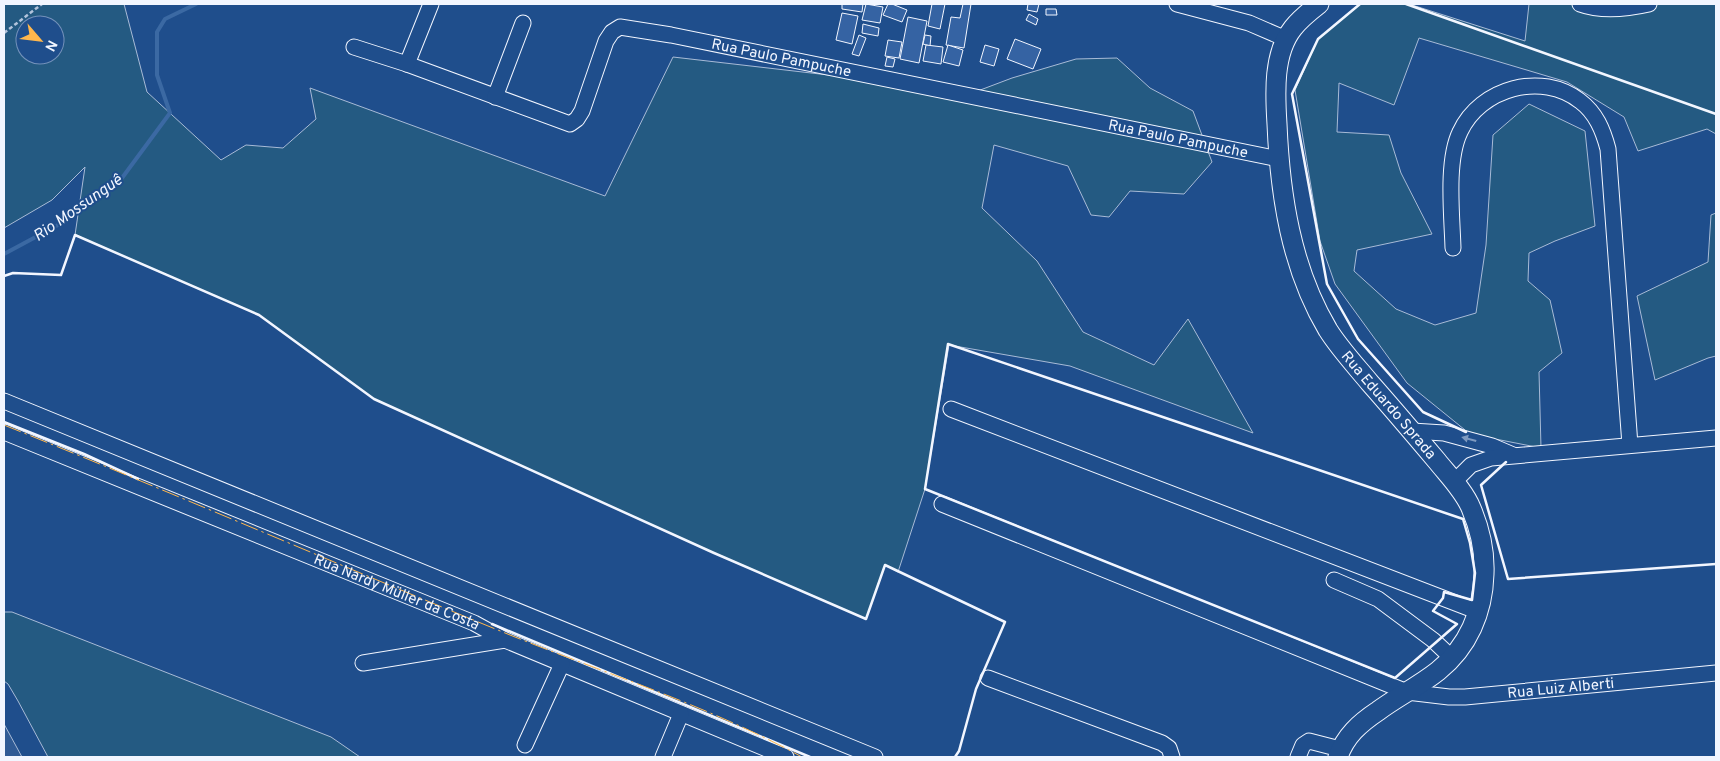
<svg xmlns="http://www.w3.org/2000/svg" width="1720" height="761" viewBox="0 0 1720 761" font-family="Overpass,sans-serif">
<rect width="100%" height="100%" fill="#1f4e8c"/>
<!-- green -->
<g fill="#245a82" stroke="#a8bbd7" fill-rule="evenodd">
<path d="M4,4h120l23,88 74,68 25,-15 37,3 33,-29 -6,-31 295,108 68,-139 302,35 37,-14 64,-19 41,-1 33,30 43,23 19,51 -28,32 -54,-3 -21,26 -18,-2 -23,-49 -74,-21 -12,63 55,53 46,71 71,33 34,-46 65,114 -183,-67 -121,-21 -24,144 -27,83 -13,-7 -19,54 -152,-66 -340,-154 -115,-84 -184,-80 10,-68 -33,33 -48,28zM25,25h30v30h-30z"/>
<path d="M1360,4h49l116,37 4,-37h187v130l-9,-5 -69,22 -14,-34 -57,-35 -148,-44 -25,67 -55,-22 -2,49 52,3 12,38 31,61 -75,16 -3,21 42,38 39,16 41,-12 10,-68 7,-110 36,-31 56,27 10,95 -40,15 -26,12 -1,28 22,19 12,53 -23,19 2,76 -71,-14 -63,-51 -72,-99 -15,-43 -25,-151 23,-51z"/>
<path d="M1716,213v143l-8,2 -53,22 -18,-84 71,-34 3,-47z"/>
<path d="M4,612h8l319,125 29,20h-312l-30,-56 -10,-17 -4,-3z"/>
</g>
<!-- parking -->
<path fill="#305b95" stroke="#a8bbd7" d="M4,724l18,33h-18z"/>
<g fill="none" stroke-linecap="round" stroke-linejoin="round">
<!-- stream -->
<path stroke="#3b69a3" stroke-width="4" d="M4,254l54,-29 64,-47 48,-65 -13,-38v-43l8,-13 31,-15"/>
</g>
<!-- building -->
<g fill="#3563a3" stroke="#f2f6ff">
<path d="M842,4h21l-1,8 -20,-3z"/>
<path d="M866,4l17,3 -3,16 -18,-3z"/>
<path d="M888,4h4l15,6 -5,12 -19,-7z"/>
<path d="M932,4h13l-5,25 -12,-3z"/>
<path d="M963,4h8l-7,44 -18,-3 5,-28 9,1z"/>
<path d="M1028,4h11l-2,8 -10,-2z"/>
<path d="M1046,9h10l1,6h-11z"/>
<path d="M842,13l16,3 -6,28 -16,-4z"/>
<path d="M1029,14l9,5 -2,6 -10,-5z"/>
<path d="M908,17l19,4 -8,42 -19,-4z"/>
<path d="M863,24l16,4 -1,8 -16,-3z"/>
<path d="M859,35l7,3 -7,18 -7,-2z"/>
<path d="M925,35l6,1 -1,10 -7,-2z"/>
<path d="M1015,39l26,10 -8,20 -26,-10z"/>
<path d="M888,40l14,2 -3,16 -14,-2z"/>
<path d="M926,45l17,2 -2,17 -18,-3z"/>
<path d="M948,45l15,5 -4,16 -16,-4z"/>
<path d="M985,45l14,4 -5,17 -14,-4z"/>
<path d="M887,57l8,2 -2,8 -8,-1z"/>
</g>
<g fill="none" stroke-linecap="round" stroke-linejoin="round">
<!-- minor casing -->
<g stroke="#f2f6ff" stroke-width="17">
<g id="minor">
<path d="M1177,4l72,19 37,16"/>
<path d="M1580,4c22,8 47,5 69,0"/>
<path id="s1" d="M354,47l53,17 163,60 7,-5 5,-8 24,-70 6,-9 8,-5 51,8 608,124"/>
<path d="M407,64l24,-60"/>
<path d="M495,97l28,-74"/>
<path d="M1453,248c-1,-33 -7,-87 7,-116 20,-44 82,-61 120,-31 16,12 23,29 28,48l22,296"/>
<path d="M4,401l871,356"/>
<path d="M951,409l528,203"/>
<path d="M1412,431l32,2 48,13 21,9"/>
<path id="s2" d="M4,432l470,191 31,17 281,117"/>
<path d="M1454,482l17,-17 20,-7 225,-20"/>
<path id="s3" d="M942,504l465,188 42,5h16l251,-24"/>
<path d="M1334,580l44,19 55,41 19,18"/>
<path d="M363,663l142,-23"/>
<path d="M988,678l174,65 7,5 3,9"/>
<path d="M525,745l37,-81"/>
<path d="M663,757l18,-43"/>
<path d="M1298,757l5,-12 6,-4 31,8"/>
</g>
</g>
<!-- major casing -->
<g stroke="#f2f6ff" stroke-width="21">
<g id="major">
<path id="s4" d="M1319,4c-9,7 -19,15 -26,24 -20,25 -18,65 -16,96 3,71 14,144 51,206 12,19 28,36 42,53 23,26 45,52 67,78 12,15 27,30 34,47 9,21 14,43 13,66 -1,38 -16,73 -46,97 -19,15 -41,26 -60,40 -18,12 -33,25 -40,46"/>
</g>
</g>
<!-- path -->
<path stroke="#b3c4dc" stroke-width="2.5" stroke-dasharray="4 2.5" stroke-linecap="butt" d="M4,33l38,-29"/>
<!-- minor -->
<use href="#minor" stroke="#1f4e8c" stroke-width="15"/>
<!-- major -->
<use href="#major" stroke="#1f4e8c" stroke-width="19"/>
<!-- wall -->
<g stroke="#f2f6ff" stroke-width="2.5">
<path d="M1360,4l-42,35 -26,55 35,190 31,55 65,73 43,20"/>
<path d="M1406,4l310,110"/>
<path d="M4,276l9,-3 48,2 14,-40 184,80 115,84 340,154 152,66 19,-54 120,57 -29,67 -17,62 -4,6"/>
<path d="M948,344l515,175 7,24 5,30 -3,27 -28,-8 -1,6 -10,13 24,13 -62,54 -470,-189z"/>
<path d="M4,422l80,32 54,25"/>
<path d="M1506,462l-25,23 27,94 208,-15"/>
<path d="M492,624l318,133"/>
</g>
<!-- power -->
<path stroke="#ffb74d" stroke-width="1" stroke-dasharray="18 4 2.5 4" stroke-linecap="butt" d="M4,425c169,68 337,141 506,210 97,39 199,71 292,122"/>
</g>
<!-- one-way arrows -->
<defs><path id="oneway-solid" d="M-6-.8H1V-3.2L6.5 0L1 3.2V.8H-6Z" transform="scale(1.25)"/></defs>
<use fill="#7e9ac0" href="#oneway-solid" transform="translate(1469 439) rotate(-165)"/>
<g text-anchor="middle" stroke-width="4" stroke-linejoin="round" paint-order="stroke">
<!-- street labels -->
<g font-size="15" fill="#f2f6ff" stroke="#1f4e8c">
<text dy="5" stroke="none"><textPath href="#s1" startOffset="506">Rua Paulo Pampuche</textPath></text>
<text dy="5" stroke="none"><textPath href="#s1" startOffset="911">Rua Paulo Pampuche</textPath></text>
<text dy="5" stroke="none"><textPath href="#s4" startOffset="446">Rua Eduardo Sprada</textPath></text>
<text dy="5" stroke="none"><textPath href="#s2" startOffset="424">Rua Nardy Müller da Costa</textPath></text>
<text dy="5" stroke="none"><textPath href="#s3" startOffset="656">Rua Luiz Alberti</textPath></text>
</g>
<!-- water labels -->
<g font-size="16" font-style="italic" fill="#f2f6ff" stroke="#1f4e8c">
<text transform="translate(77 207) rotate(-35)" y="6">Rio Mossunguê</text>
</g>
</g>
<!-- border -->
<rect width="1720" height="761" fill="none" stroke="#f2f6ff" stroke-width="10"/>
<!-- north arrow -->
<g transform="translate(40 40) rotate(118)"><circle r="24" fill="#1f4e8c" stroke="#7391ba"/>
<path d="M0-4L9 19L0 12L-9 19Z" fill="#ffb74d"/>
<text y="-8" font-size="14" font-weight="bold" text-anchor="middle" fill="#f2f6ff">N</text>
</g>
</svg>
